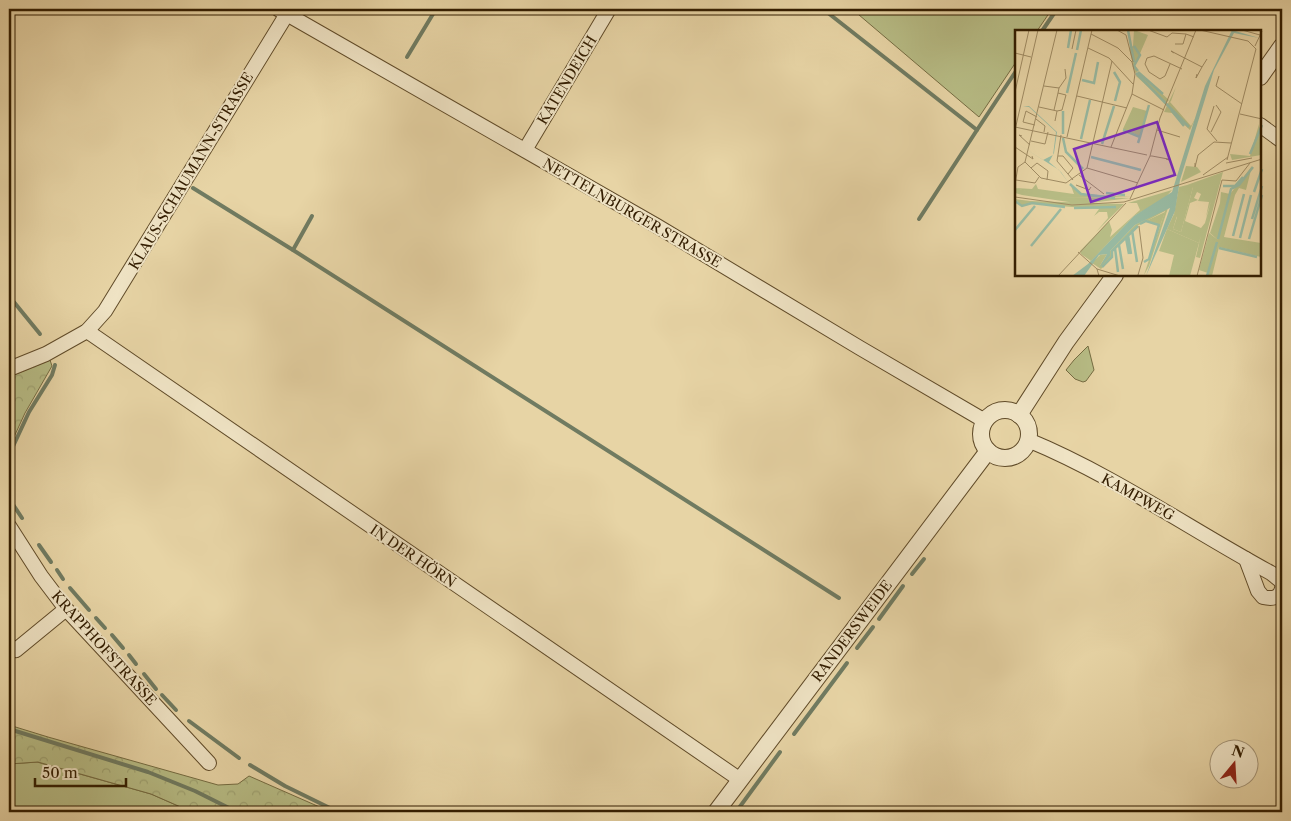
<svg xmlns="http://www.w3.org/2000/svg" width="1291" height="821" viewBox="0 0 1291 821" font-family="'Libre Caslon Text',serif">
<defs>
<pattern id="forest-crowns" width="20" height="18" patternUnits="userSpaceOnUse" patternTransform="scale(1.25)"><rect width="20" height="18" fill="#b7bc85"/><path d="M2 6a3 3 0 1 1 6 0M12 15a3 3 0 1 1 6 0" fill="none" stroke="#9ea171"/></pattern>
</defs>
<rect width="100%" height="100%" fill="#e7d4a5"/>
<filter id="stains"><feTurbulence type="fractalNoise" baseFrequency=".004" numOctaves="4"/><feColorMatrix values="0 0 0 0 .2 0 0 0 0 .09 0 0 0 0 .02 0 0 0 .5 -.17"/></filter>
<radialGradient id="worn" r=".72"><stop offset=".6" stop-color="#630" stop-opacity="0"/><stop offset="1" stop-color="#630" stop-opacity=".3"/></radialGradient>
<!-- green -->
<g fill="#b7bc85" stroke="#756c42">
<path d="M852,9h200l-15,22h-21v31l-37,55z"/>
<path d="M1088,346l6,24 -8,11 -3,1 -8,-3 -9,-9 8,-10z"/>
<path d="M37,762l114,32 41,18h-183v-48z"/>
</g>
<!-- forest -->
<g fill="url(#forest-crowns)" stroke="#756c42">
<path d="M50,360l2,6 -27,47 -16,35v-71z"/>
<path d="M9,725l39,12 170,48 20,-1 11,-8 82,36h-139l-41,-18 -113,-32 -29,2z"/>
</g>
<g fill="none" stroke-linecap="round" stroke-linejoin="round">
<!-- stream -->
<g stroke="#707b61" stroke-width="4">
<path d="M823,9l154,121 -58,89"/>
<path d="M1042,31l15,-22"/>
<path d="M407,57l29,-48"/>
<path d="M977,130l39,-59"/>
<path d="M193,188l100,62 546,348"/>
<path d="M293,250l19,-34"/>
<path d="M9,296l31,38"/>
<path d="M9,455l20,-43 23,-37 3,-10"/>
<path d="M12,503l10,15"/>
<path d="M39,545l12,17"/>
<path d="M57,570l6,9"/>
<path d="M912,574l12,-15"/>
<path d="M70,588l19,22"/>
<path d="M96,618l9,10"/>
<path d="M879,619l24,-33"/>
<path d="M112,635l11,13"/>
<path d="M857,648l16,-21"/>
<path d="M129,655l7,9"/>
<path d="M144,674l12,15"/>
<path d="M162,695l14,15"/>
<path d="M189,721l50,37"/>
<path d="M9,729l139,43 47,19 42,21"/>
<path d="M794,734l53,-71"/>
<path d="M250,765l35,21 53,26"/>
<path d="M736,812l44,-60"/>
</g>
<!-- minor casing -->
<g stroke="#604b29" stroke-width="16">
<g id="minor">
<path d="M278,9l379,217 203,122 125,73"/>
<path d="M1260,125l22,16"/>
<path d="M525,150l84,-141"/>
<path d="M87,331l652,448"/>
<path d="M9,369l37,-15 41,-23 18,-20 185,-302"/>
<path d="M1028,440c85,35 162,89 243,133l10,8 1,3"/>
<path d="M9,526l32,50 25,33 143,154"/>
<path d="M1246,559l12,32 5,6c9,2 16,2 19,-8"/>
<path d="M9,646l7,4 50,-41"/>
</g>
</g>
<!-- tertiary casing -->
<g stroke="#604b29" stroke-width="18">
<g id="tertiary">
<path d="M1260,77l22,-31"/>
<circle cx="1005" cy="434" r="24"/>
<path d="M1019,415l47,-73 49,-67"/>
<path d="M716,812l272,-361"/>
</g>
</g>
<!-- minor -->
<use href="#minor" stroke="#efe3c4" stroke-width="14"/>
<!-- tertiary -->
<use href="#tertiary" stroke="#efe3c4" stroke-width="16"/>
</g>
<g text-anchor="middle" stroke-width="4" stroke-linejoin="round" paint-order="stroke">
<!-- street labels -->
<g font-size="14" fill="#331d00" stroke="#efe3c4">
<text transform="translate(567 80) rotate(-59)" y="5">KATENDEICH</text>
<text transform="translate(191 171) rotate(-59)" y="5">KLAUS-SCHAUMANN-STRASSE</text>
<text transform="translate(632 213) rotate(30)" y="5">NETTELNBURGER STRASSE</text>
<text transform="translate(1138 497) rotate(29)" y="5">KAMPWEG</text>
<text transform="translate(413 556) rotate(34)" y="5">IN DER HÖRN</text>
<text transform="translate(852 631) rotate(-53)" y="5">RANDERSWEIDE</text>
<text transform="translate(104 648) rotate(48)" y="5">KRAPPHOFSTRASSE</text>
</g>
</g>
<!-- overview -->
<g transform="translate(1015 30)">
<rect width="246" height="246" fill="#e7d4a5"/>
<path d="M161,57l-5,14 -1,1 21,24 5,-9 -6,13 -18,-17 -8,-1zM118,77l14,4 -7,25 -17,-7zM244,94l2,31 -29,5 -2,-6 20,2zM171,136l11,1 4,5 -20,10zM237,136l-6,24 -7,-2 -4,7 -11,42 37,6v14l-42,-10 -7,29h-4v-3l-9,-3 10,-37 9,7 -8,-7 10,-30 1,-11 9,2zM172,155l6,2 -12,45 -8,-3 4,-12 -3,-3 5,-27zM0,158l38,9 77,1 -48,6 -60,-9 -7,-2zM157,160l-8,9 -30,17 -43,45 -10,-7 -1,-3 29,-30 3,9 -2,7 30,-27 -3,-7h-9zM0,169l15,2 94,3 -28,28 12,-14 -1,-6h-8l-5,4 5,-7 -67,-5 -10,2zM153,178l-19,58 -5,9 21,-64 -28,15 -25,25v6l-11,12 -9,-6 8,-8 7,-1 -8,13 11,-16 25,-26z" fill="#b7bc85"/>
<path d="M119,0l14,5 -13,30 3,6 -3,2 -6,-25 4,-2zM123,42l31,28 -3,3 -30,-27zM208,142l-23,86 -4,-1 5,-22 -2,8 -32,-14 7,-15 3,2 -4,13 8,3 12,-45 -6,1v-3zM182,162l4,2 -3,7 11,1 -3,15 5,-16 -6,22 -4,5 -16,-7 5,-18 8,-3 -4,-2zM55,153l12,11 49,3 -81,1 -35,-10 17,1 4,-5 2,5 36,5zM150,182l-8,22h-1l2,-9 -12,-4z" fill="#b7bc85" fill-rule="evenodd"/>
<path d="M152,199l32,14 -9,33h-21l5,-21 -15,-4z" fill="#b7bc85"/>
<path d="M217,0l27,8 -25,-5 -20,37 -34,110 -5,31 -29,65 24,-68 -35,17 -25,26v5l-11,12 8,-14 -8,1 -15,21h-12l16,-12 46,-48 38,-24 33,-106zM8,76h6l28,26 -3,21 -5,9 12,10 7,10 -9,-12 -44,-28 28,18 10,-5 3,-23 -27,-25z" fill="#98b9a1"/>
<path fill="none" stroke="#98b9a1" stroke-width="2.5" d="M113,0l6,32M119,16l6,9 -6,11 4,5M53,18l3,-18M62,20l4,-20M99,42l6,10 -5,19M123,42l25,22M121,43l53,54M67,50l12,3 4,-21M52,63l9,-40M156,80l13,16M48,81v23M108,100l17,7 -2,6M125,107l9,-32M48,108l3,14 17,17M66,109l9,-39M87,114l12,-38M235,124l12,-29M76,127l50,13M55,154l11,10 34,4M208,156h12l8,-9M239,162l8,-23M91,163l19,2M0,171l7,5 10,-3 33,4M59,178l42,-1M237,189l10,-33M125,194l6,-3 13,4 -10,34 -5,3M0,200l20,-24M117,200l5,32M113,205l3,19M218,206l11,-42M111,208l3,16M225,208l11,-43M203,209l13,-50 8,-4 14,-18M234,209l13,-44M104,215l4,24M16,216l30,-37M100,218l3,24M204,218l38,9M87,237l10,-10v-6l26,-25M192,246l10,-34"/>
<path fill="none" stroke="#9f8b63" stroke-width="1" d="M42,0l-32,132 16,16 25,5 21,-15M102,0l9,5 7,27M133,0l19,7 5,-4 14,1M185,0l48,11 8,8 -29,111M227,0l18,5M76,4l27,14 14,14 3,12 -3,20 -21,53M160,14h8l3,-10 8,3M240,16l7,-15M73,18l21,10 24,26M57,19l4,-19M0,23l16,4M159,23l-3,-2 31,16 5,-8M155,34l-5,12 -5,3 -11,-7 -4,-8 2,-6 7,-2 28,13M182,44l-1,4 6,-11M204,46l-3,10 26,18M29,56l15,2M44,58l7,-10 -1,-9M0,62l14,-62M117,64l32,16M62,66l50,12M199,76l-7,23 10,12M24,77l18,4 -2,10M39,80l4,-17M42,81l5,-1 4,-15 -8,-2 1,-5M225,84l22,5M21,89l9,7 -1,6M20,95l-12,-3 3,-11 11,6M0,97l132,28M0,100l23,-100M142,100l23,7M196,102l10,-20 -5,-7M46,105l-4,26 16,19M7,106l-3,-1 11,10M52,107l25,-107M16,111l14,3 3,-12M0,117l18,12 -1,-3M43,126h5l10,12 -5,6M135,126h2l16,3 1,1 -3,-1M180,133v4l3,-12 16,-13 17,1M211,133l26,-5M16,138l6,-5 11,8 -1,9M72,138l25,-107M72,138l51,15M64,145l25,19M188,145l25,-18M1,150l19,3 4,-6M207,150l14,1 14,-18M0,154l3,-17 7,-5M61,155l13,5 2,-3M0,167l57,8 52,-3 138,-43M115,169l20,-43 10,-38 36,-88M63,222l19,17 2,7M82,239l23,7M123,245l5,-17 -4,-32M43,246l68,-73M182,246l25,-96"/>
<path fill="#7b2cbf" fill-opacity="0.15" stroke="#7b2cbf" stroke-width="2.5" d="M142,92l18,53 -84,27 -17,-53z"/>
<rect width="246" height="246" fill="none" stroke="#331d00" stroke-width="2.5"/>
</g>
<!-- margin -->
<rect width="1291" height="821" fill="none" stroke="#e7d4a5" stroke-width="30"/>
<rect x="10" y="10" width="1271" height="801" fill="none" stroke="#331d00" stroke-width="2.5"/>
<rect x="15" y="15" width="1261" height="791" fill="none" stroke="#331d00"/>
<!-- north arrow -->
<g transform="translate(1234 764) rotate(18)"><circle r="24" fill="#efe3c4" stroke="#a49476"/>
<path d="M0-4L9 19L0 12L-9 19Z" fill="#8f2418"/>
<text y="-8" font-size="14" font-weight="bold" text-anchor="middle" fill="#331d00">N</text>
</g>
<!-- scale -->
<path d="M35 778v8h91v-8" fill="none" stroke="#331d00" stroke-width="2.5"/>
<text x="42" y="778" font-size="15" fill="#331d00" stroke="#efe3c4" stroke-width="4" paint-order="stroke">50 m</text>
<rect width="100%" height="100%" filter="url(#stains)"/>
<rect width="100%" height="100%" fill="url(#worn)"/>
</svg>
